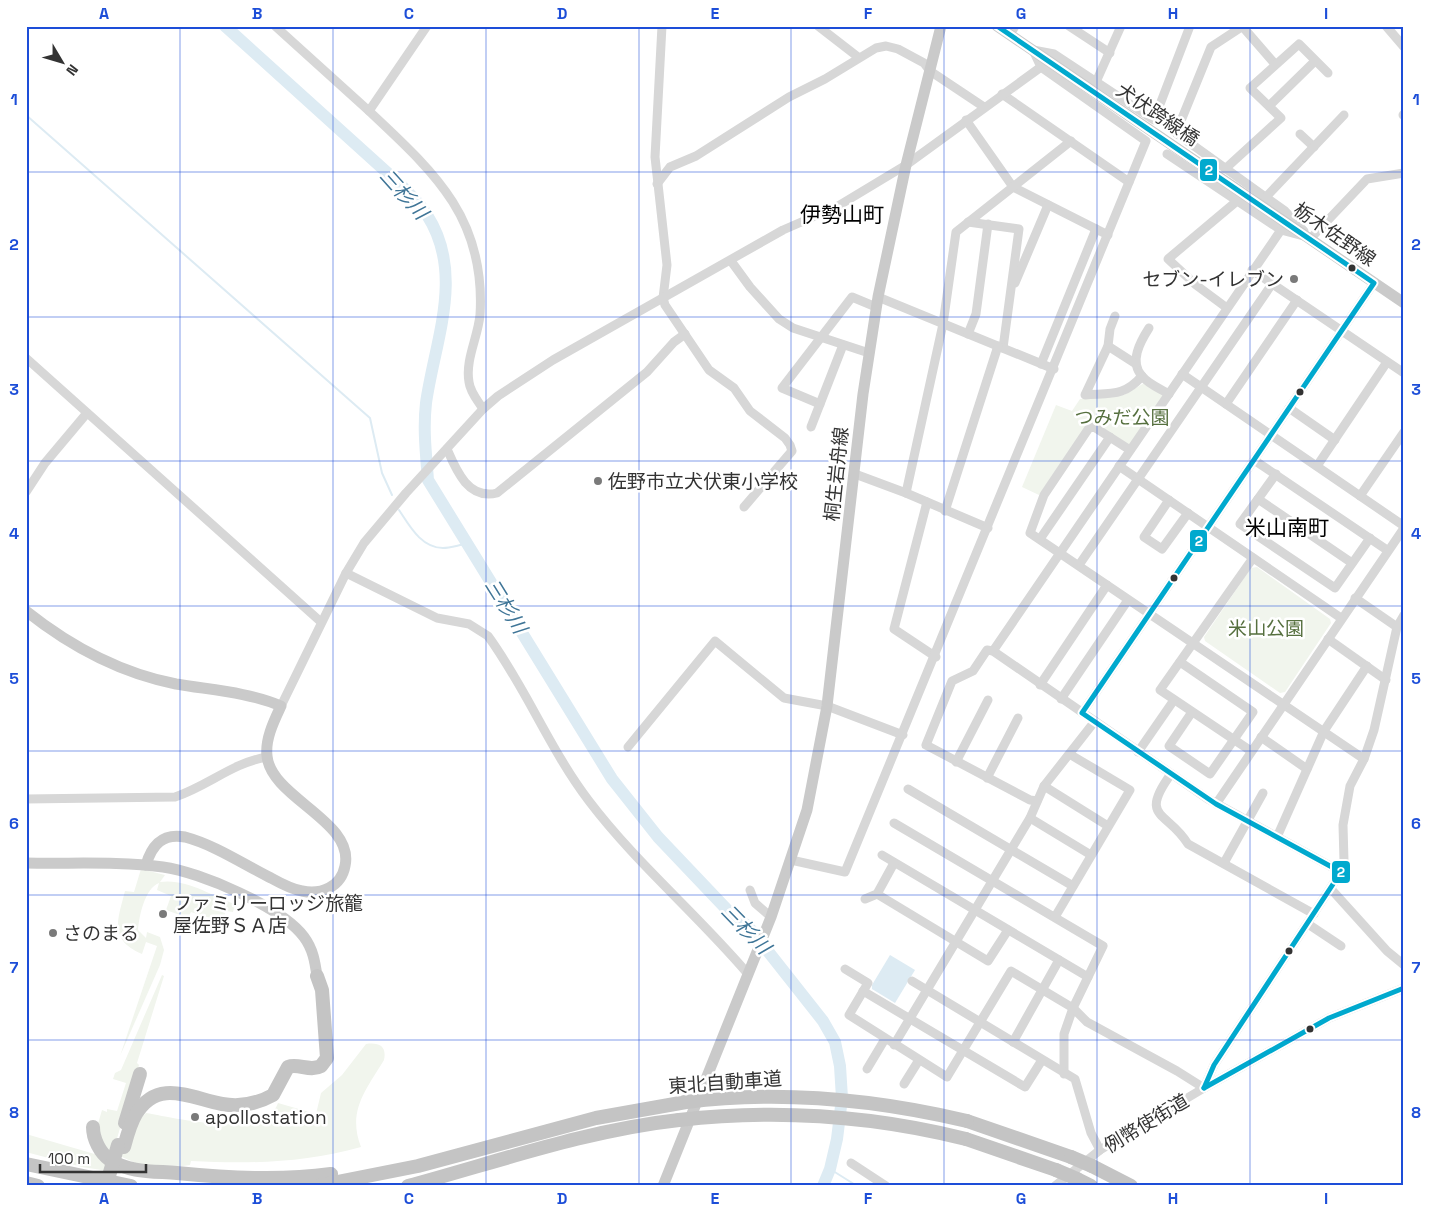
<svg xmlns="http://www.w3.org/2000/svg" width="1430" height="1212" viewBox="0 0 1430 1212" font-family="'Space Grotesk','Noto Sans JP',sans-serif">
<rect width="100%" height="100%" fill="#fff"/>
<!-- green -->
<g fill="#f1f5ed">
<path d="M1146,382l18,12 -35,52 -40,-25 -50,74 -17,-8 34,-82 16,6 8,-12 44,-4z"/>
<path d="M1257,567l73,52 1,4 -46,69 -5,1 -75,-52 -1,-4 47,-69z"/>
<path d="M141,869l24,6 -5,7c26,-4 52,14 75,22l-2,8 -7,-1 -4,11 -31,-10 -3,6 -22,-8 5,-14 -14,-6 2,-7c-14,5 -20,33 -21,47l8,8 1,-6 13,5 4,13 -4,15 -40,91 37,-110 -11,-4 -4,12c-34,-14 -24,-35 -17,-63l9,1z"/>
<path d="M162,975l2,1 -27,87 2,2 -24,80 31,-32c30,5 119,27 132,-10l38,11 5,-21 21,-18 24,-31c13,-2 21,2 18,16 -18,30 -37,51 -23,87 -57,16 -111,17 -170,14l-1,4 -7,1 -43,-1 -36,-16 -7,-22 5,-17 5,2v-3l10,2 9,-28 -13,-4 2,-6 6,-3z"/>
<path d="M26,1134l72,21 30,19 -46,-7 -56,-15z"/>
</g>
<!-- water -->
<path fill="#ddebf3" d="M890,955l25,15 -20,33 -23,-14v-4z"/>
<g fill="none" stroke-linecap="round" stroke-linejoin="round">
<!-- stream -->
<g stroke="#ddebf3" stroke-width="2">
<path d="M26,115l344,303 12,55 10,22"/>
<path d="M399,510c10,15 22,38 44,38 7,0 16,-3 23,-4"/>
<path d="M830,1169l27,17"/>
</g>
<!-- river -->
<path stroke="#ddebf3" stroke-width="12" d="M225,26l177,160c8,9 19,18 25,29 38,59 8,125 -1,188 -3,26 0,51 2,77l184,299 46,58 76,80 14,9 75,95 12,21 5,24 2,32 -5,41 -7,30 -7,17"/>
<!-- minor -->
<g stroke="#d7d7d7" stroke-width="9">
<path d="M275,26l94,85 58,-85"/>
<path d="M662,26l-7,131 12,108 -4,33 2,7 44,65 25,18 16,23 35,27 5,7 2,6 -48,56"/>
<path d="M818,26l40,31"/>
<path d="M1069,26l41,27"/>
<path d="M1242,26l33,38"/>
<path d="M1243,26l-32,21 -35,86 109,78 19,20"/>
<path d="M1386,26l18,21"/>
<path d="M1010,35l5,-9"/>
<path d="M1096,82l25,-56"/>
<path d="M1002,94l127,88"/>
<path d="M1269,106l46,-45"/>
<path d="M369,111c65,61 117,107 111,204 -2,22 -15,45 -11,67 1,10 9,19 14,27"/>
<path d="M1403,115l1,-1"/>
<path d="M966,120l47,67 95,48"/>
<path d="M1300,134l14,13"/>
<path d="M1167,154l114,76 30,8 56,-59 37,-6"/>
<path d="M1225,169l56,-51 -31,-30 49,-44 29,29"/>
<path d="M657,184l13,-17 26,-11 93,-59 36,-18 51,-31 10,-2 12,3 26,14 6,8 54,36"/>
<path d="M1266,197l78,-82"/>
<path d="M968,222l51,7 -16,119"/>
<path d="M731,261l19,26 29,32 14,9 76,25"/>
<path d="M1252,270l152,103"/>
<path d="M1015,283l33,-78"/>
<path d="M878,297l176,72"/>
<path d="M1227,308l-31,-23 -28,-26 69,-58"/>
<path d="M1115,316l-5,13 -2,17 -23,49c25,-2 39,2 57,-19"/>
<path d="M1149,328c-9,14 -20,34 -7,48 6,8 19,13 27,18"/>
<path d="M968,334l8,-20 12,-90"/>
<path d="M1108,346l28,18"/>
<path d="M26,358l295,264"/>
<path d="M1041,364l55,-135"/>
<path d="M1182,374l222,152"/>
<path d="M820,404l-38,-16 70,-91 24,10"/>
<path d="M1226,404l71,-104"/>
<path d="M1289,408l46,32"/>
<path d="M811,427l32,-82"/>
<path d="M447,449c9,21 21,51 50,44l150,-121 27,-30 11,-8"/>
<path d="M1130,450l-36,-23 -5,1 -45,67 -14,38 334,226"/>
<path d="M1254,460l133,90"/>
<path d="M1119,466l222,152"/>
<path d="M1317,466l70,-104"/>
<path d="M855,474l51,19 82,35"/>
<path d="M1276,474l-36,50 95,64 35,-50"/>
<path d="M26,492l19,-29 42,-50"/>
<path d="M906,493l37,-169 13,-92 115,-91"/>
<path d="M1360,496l44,-64"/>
<path d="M1258,499l94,64"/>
<path d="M1169,500l-25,37 18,12 26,-36"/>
<path d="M927,502l-33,127 42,28"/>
<path d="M945,511l53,-165"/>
<path d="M1040,539l70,-102"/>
<path d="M1079,565l193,-281"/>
<path d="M346,573l91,45 32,6 19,12c38,52 62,114 101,165 47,62 108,113 159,173"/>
<path d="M1355,598l42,29"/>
<path d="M1328,639l58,41"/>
<path d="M993,651l288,-421"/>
<path d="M1180,662l73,50 -43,62 -41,-28 23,-34"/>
<path d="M1040,685l67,-100"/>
<path d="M1061,699l67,-99"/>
<path d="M281,706l65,-133 18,-30 42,-50 77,-84 15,-13 55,-36 230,-130 55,-24 68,-41 135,-98"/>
<path d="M1082,713l292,-430"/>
<path d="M1261,737l46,32"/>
<path d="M628,747l87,-106 69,57 43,8 76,29"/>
<path d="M1251,751l-91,-61 93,-132"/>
<path d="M1138,752l36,-52"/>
<path d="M956,762l32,-62"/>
<path d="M1171,774c-33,45 -3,37 17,70l126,70"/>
<path d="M987,778l31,-60"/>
<path d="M1044,786l64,40"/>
<path d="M908,789l165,97"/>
<path d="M26,799l149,-2c33,-11 57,-34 92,-40"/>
<path d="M1037,801l-7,-1 -104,-55 26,-64 21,-10 14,-21 6,1 215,148 133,73"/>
<path d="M1216,804l188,-276"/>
<path d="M1030,818l61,37"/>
<path d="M894,823l209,123 -30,62 -9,26v40"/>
<path d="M1277,837l47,-106 43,-65"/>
<path d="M882,855l206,122"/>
<path d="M791,860l54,12 301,-731 -105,-74 -8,-17 21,4 100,66 36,-94"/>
<path d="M1224,863l39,-70"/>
<path d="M1331,889l56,62 17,14"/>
<path d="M750,890l5,13 16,14"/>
<path d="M877,894l111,67 20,-31"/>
<path d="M865,899l12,-5 17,-31"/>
<path d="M1055,917l75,-127 -59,-35"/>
<path d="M1308,924l33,22"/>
<path d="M845,969l23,14 -19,32 98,62 64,-106 62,37 14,14 90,49 27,17"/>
<path d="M912,981l163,98 16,54 9,17"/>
<path d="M863,991l162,96 17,-27"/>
<path d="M1013,1042l46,-82"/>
<path d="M894,1045l136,-227 14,-32 51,-65"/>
<path d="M867,1069l18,-30"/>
<path d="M904,1084l15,-24"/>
<path d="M1204,1088l10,-23 127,-193 3,-11 -1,-36 7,-39 14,-27 10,-29 23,-103 7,-12"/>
<path d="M851,1163l35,23"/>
<path d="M1055,1186l45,-36 104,-62 125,-70 75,-30"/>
</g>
<!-- major -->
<g stroke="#cacaca" stroke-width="11">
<path d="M997,26l407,277"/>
<path d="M26,611c44,35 94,62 150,73 35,6 72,8 105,22 -7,15 -16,33 -14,50 4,42 88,65 78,110 -4,21 -24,29 -43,25 -11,-2 -22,-8 -31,-13 -28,-14 -56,-33 -86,-41 -22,-4 -33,7 -39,28"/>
<path d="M26,863c45,1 93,-2 137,4 37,5 119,40 141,70 9,12 11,25 13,39"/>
<path d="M663,1186l108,-269 36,-107 20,-104 36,-312 15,-97 28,-132 35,-139"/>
</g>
<!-- highway -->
<g stroke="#c4c4c4" stroke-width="14">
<path d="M967,1121l104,36"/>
<path d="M125,1123l15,-49"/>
<path d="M93,1127c0,12 7,26 17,33 20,13 45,11 67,13 52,5 103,8 154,1"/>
<path d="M966,1139l90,31"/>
<path d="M124,1147c3,-11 6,-23 12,-33 22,-36 54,-16 86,-10 18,3 35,0 51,-9l15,-28c10,-4 22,5 33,-1l6,-8 -5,-68 -5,-14"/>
<path d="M26,1164l105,22"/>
<path d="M1092,1166l39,20"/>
<path d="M1077,1179l14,7"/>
<path d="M26,1183l12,3"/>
<path d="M317,1186l101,-20 178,-48 90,-16"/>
<path d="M408,1186c89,-24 179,-56 271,-66"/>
</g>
<!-- highway-bridge -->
<g stroke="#c4c4c4" stroke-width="14">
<path d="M686,1102c95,-12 188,-3 281,19"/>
<path d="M679,1120c97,-11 191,-5 287,19"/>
<path d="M1071,1157l21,9"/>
<path d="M1056,1170l21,9"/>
<path d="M106,1186l12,-41"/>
</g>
<!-- bus-1 casing -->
<g stroke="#fff" stroke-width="9">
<g id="bus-1">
<path d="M997,26l377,257 -292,430 134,91 125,68 -127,193 -10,23"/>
<path d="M1204,1088l125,-70 75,-30"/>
</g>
</g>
<!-- bus-1 -->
<use href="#bus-1" stroke="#00a9ce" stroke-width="5"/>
</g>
<!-- grid -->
<path fill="none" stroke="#1d4ed8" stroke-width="1" stroke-opacity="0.55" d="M180,26v1160M333,26v1160M486,26v1160M639,26v1160M791,26v1160M944,26v1160M1097,26v1160M1250,26v1160M26,172h1378M26,317h1378M26,461h1378M26,606h1378M26,751h1378M26,895h1378M26,1040h1378"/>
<!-- markers -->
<g fill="#333" stroke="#fff" stroke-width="2">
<circle cx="1352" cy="268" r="4.5"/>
<circle cx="1300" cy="392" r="4.5"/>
<circle cx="1174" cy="578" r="4.5"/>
<circle cx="1289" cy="951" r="4.5"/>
<circle cx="1310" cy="1029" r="4.5"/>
</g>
<g fill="#7a7a7a" stroke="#fff" stroke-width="2">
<circle cx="1294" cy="279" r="5"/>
<circle cx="598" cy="481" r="5"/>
<circle cx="163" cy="914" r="5"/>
<circle cx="53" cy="933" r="5"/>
<circle cx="195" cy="1117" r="5"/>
</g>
<g text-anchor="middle" stroke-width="5" stroke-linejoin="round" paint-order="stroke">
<!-- street labels -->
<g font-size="19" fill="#333" stroke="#fff">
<text transform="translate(1158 114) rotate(34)" y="7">犬伏跨線橋</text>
<text transform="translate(1335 234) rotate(35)" y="7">栃木佐野線</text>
<text transform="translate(836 474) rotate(-84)" y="7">桐生岩舟線</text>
<text transform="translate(725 1082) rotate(-4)" y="7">東北自動車道</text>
<text transform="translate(1146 1123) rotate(-31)" y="7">例幣使街道</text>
</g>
<!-- poi labels -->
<g font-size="19" fill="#333" stroke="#fff" text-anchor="start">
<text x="1284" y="286" text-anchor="end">セブン-イレブン</text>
<text x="608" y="488">佐野市立犬伏東小学校</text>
<text x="173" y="910">ファミリーロッジ旅籠<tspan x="173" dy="22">屋佐野ＳＡ店</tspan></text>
<text x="63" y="940">さのまる</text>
<text x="205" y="1124">apollostation</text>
</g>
<!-- park labels -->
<g font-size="19" fill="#56703f" stroke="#fff">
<text x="1122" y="424">つみだ公園</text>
<text x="1266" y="635">米山公園</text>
</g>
<!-- water labels -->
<g font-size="20" font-style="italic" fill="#3f7597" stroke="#fff">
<text transform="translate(404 194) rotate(48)" y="7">三杉川</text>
<text transform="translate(506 606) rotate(58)" y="7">三杉川</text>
<text transform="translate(746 929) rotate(46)" y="7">三杉川</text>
</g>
<!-- quarter labels -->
<g font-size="21" fill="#000" stroke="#fff">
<text x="842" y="222">伊勢山町</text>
<text x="1287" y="535">米山南町</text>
</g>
</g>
<g stroke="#fff" stroke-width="2">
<rect x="1199" y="158" width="19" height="24" rx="5" fill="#00a9ce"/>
<rect x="1189" y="529" width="19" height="24" rx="5" fill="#00a9ce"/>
<rect x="1331" y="860" width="20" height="24" rx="5" fill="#00a9ce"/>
</g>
<g font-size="14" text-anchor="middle" font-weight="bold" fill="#fff">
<text x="1209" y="175">2</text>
<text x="1199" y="546">2</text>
<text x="1341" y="877">2</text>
</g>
<!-- border -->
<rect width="1430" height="1212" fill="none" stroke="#ffffff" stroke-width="55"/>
<!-- north arrow -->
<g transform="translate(62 62) rotate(128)" stroke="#ffffff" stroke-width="4" paint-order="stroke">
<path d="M0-4L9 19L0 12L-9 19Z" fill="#333333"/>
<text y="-8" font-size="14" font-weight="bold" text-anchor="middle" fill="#333333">N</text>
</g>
<!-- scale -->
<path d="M40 1164v8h106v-8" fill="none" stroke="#333333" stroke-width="2.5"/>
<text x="48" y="1164" font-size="15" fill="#333333" stroke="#ffffff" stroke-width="4" paint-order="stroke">100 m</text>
<rect x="28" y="28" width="1374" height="1156" fill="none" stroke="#1d4ed8" stroke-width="2"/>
<g font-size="16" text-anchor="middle" font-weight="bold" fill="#1d4ed8">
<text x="104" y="19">A</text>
<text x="257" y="19">B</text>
<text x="409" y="19">C</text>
<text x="562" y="19">D</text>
<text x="715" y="19">E</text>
<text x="868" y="19">F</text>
<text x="1021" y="19">G</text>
<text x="1173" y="19">H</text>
<text x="1326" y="19">I</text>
<text x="14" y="105">1</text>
<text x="1416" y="105">1</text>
<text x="14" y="250">2</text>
<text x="1416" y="250">2</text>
<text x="14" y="395">3</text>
<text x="1416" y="395">3</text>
<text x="14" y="539">4</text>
<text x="1416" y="539">4</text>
<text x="14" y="684">5</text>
<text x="1416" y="684">5</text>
<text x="14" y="829">6</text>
<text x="1416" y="829">6</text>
<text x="14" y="973">7</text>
<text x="1416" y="973">7</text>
<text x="14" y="1118">8</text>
<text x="1416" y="1118">8</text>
<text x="104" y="1204">A</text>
<text x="257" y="1204">B</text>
<text x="409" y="1204">C</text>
<text x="562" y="1204">D</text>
<text x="715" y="1204">E</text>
<text x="868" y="1204">F</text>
<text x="1021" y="1204">G</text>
<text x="1173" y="1204">H</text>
<text x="1326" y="1204">I</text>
</g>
</svg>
